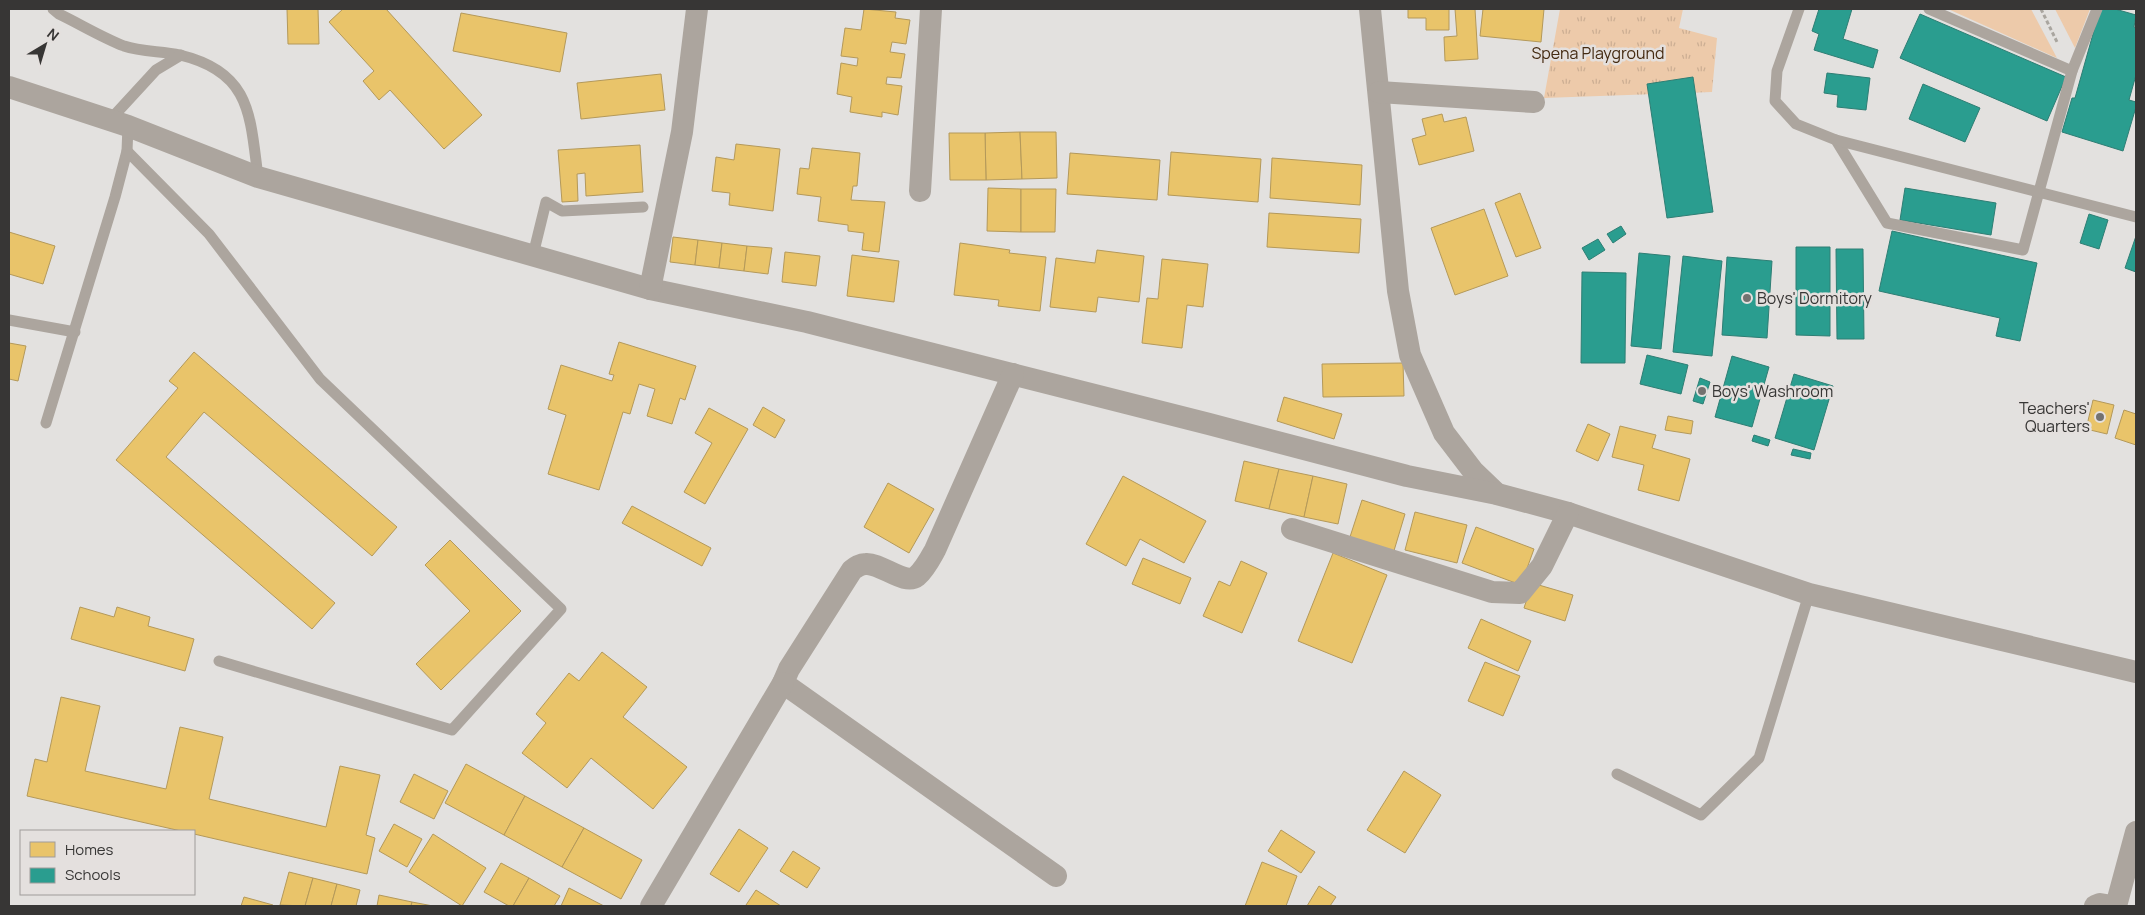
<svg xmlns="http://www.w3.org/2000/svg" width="2145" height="915" viewBox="0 0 2145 915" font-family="Manrope,sans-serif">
<defs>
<pattern id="park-tufts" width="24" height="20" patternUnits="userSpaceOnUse" patternTransform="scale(1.25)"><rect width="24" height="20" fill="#edcaaa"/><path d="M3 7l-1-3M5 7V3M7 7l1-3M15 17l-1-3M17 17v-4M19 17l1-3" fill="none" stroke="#ccae93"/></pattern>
</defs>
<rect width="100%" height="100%" fill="#e3e1df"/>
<!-- grass -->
<g fill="#edcaaa">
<path d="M1948,9h83l26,49z"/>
<path d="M2055,9h35l-15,39z"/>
</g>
<!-- park -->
<path fill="url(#park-tufts)" d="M1560,9h123l-4,19 38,10 -5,54 -168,6z"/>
<!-- homes -->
<g fill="#e9c46a" stroke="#b4995a">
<path d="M287,9h31l1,35h-31z"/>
<path d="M343,9h43l96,106 -38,34 -54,-59 -11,10 -16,-19 11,-10 -45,-49z"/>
<path d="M864,9l32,3 -1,6 15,2 -4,24 -14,-2 -2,10 15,2 -4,24 -14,-1 -1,7 16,2 -4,29 -16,-3v5l-32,-5 2,-15 -15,-3 4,-31 16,3 1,-8 -17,-2 4,-28 16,2z"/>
<path d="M1408,9h41v21h-23v-12h-18z"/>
<path d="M1455,9h20l3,50 -33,2 -1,-24 13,-1z"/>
<path d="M1483,9h61l-3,33 -61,-6z"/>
<path d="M461,13l106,20 -7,39 -107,-21z"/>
<path d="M661,74l4,36 -84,9 -4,-36z"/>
<path d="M1442,114l2,8 22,-5 8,34 -55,14 -7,-26 14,-4 -4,-16z"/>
<path d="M1020,132l2,47 -36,1 -1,-47z"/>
<path d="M1020,132h36l1,46 -35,1z"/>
<path d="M949,133h36l1,47h-36z"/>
<path d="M736,144l44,5 -7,62 -44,-6 1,-12 -18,-2 4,-34 18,3z"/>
<path d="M640,145l3,47 -57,4 -1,-23 -8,1 1,27 -16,1 -4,-52z"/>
<path d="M812,148l48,5 -3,33h-4l-2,14 34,2 -6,50 -17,-2 2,-17 -16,-2v-6l-30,-4 3,-24 -24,-3 3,-26 9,1z"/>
<path d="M1171,152l90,7 -3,43 -90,-7z"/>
<path d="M1070,153l90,7 -3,40 -90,-6z"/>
<path d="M1272,158l90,7 -2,40 -90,-7z"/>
<path d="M988,188l33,1v43l-34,-1z"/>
<path d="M1021,189h35l-1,43h-34z"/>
<path d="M1520,193l21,55 -25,9 -21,-54z"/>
<path d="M1484,209l24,67 -53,19 -24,-67z"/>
<path d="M1269,213l92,6 -2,34 -92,-6z"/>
<path d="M9,232l46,14 -12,38 -34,-10z"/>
<path d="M673,237l25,3 -3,25 -25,-3z"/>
<path d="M698,240l24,3 -3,25 -24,-3z"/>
<path d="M722,243l25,3 -3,25 -25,-3z"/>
<path d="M960,243l50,7 -1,3 37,4 -6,54 -42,-5 1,-6 -45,-5z"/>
<path d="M747,246l25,2 -4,26 -24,-3z"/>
<path d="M1097,250l47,6 -5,46 -41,-5 -2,15 -46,-5 6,-49 39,5z"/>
<path d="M785,252l35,4 -4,30 -34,-4z"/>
<path d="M852,255l47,6 -5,41 -47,-6z"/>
<path d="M1162,259l46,5 -5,43 -16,-2 -5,43 -40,-5 5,-45 11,1z"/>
<path d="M619,342l77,24 -11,34 -5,-2 -8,26 -25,-8 8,-27 -16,-5 -9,30 -7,-2 -24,78 -51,-16 18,-59 -18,-6 13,-44 51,16 2,-6 -5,-1z"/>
<path d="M9,343l17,3 -8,35 -9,-2z"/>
<path d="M194,352l203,175 -25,29 -168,-144 -38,45 169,146 -23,26 -196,-169 62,-72 -9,-7z"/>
<path d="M1403,363l1,33 -81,1 -1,-33z"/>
<path d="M1284,397l58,17 -8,25 -57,-18z"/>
<path d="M2093,400l21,5 -7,29 -21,-5z"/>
<path d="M763,407l22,13 -10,18 -22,-13z"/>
<path d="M709,408l39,21 -43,75 -21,-12 28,-49 -17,-10z"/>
<path d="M2124,410l12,4v31l-21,-7z"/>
<path d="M1668,416l25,5 -2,13 -26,-4z"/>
<path d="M1588,424l22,10 -12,27 -22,-10z"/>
<path d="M1620,426l36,9 -4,13 38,11 -11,42 -41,-11 6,-25 -32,-8z"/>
<path d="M1244,461l35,8 -10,40 -34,-8z"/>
<path d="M1279,469l34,7 -9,41 -35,-8z"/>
<path d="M1123,476l83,45 -22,42 -44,-24 -14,27 -40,-22z"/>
<path d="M1313,476l34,8 -9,40 -34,-7z"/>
<path d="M888,483l46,26 -25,44 -45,-26z"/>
<path d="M1362,500l43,14 -12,40 -44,-14z"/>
<path d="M632,506l79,42 -9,18 -80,-43z"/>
<path d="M1415,512l52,13 -10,38 -52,-13z"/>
<path d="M1476,527l58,22 -13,36 -59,-22z"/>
<path d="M450,540l71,71 -80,79 -25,-26 54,-53 -45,-46z"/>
<path d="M1333,553l54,22 -35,88 -54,-22z"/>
<path d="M1143,558l48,20 -11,26 -48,-20z"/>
<path d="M1241,561l26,12 -25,60 -39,-17 16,-35 11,5z"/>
<path d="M1532,583l41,12 -8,26 -41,-13z"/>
<path d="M80,607l34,10 3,-10 33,10 -2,9 46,13 -9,32 -114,-32z"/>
<path d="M1481,619l50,22 -13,30 -50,-23z"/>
<path d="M602,652l45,35 -24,30 64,50 -34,42 -62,-51 -24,30 -45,-35 24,-30 -10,-9 33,-41 10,8z"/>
<path d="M1485,662l35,14 -17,40 -35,-15z"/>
<path d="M61,697l39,9 -15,65 81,18 14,-62 43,10 -14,62 117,28 14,-61 40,9 -14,60 9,3 -8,36 -173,-40v-3h-13l-154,-35 8,-37 12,3z"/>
<path d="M466,764l59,32 -21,39 -59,-32z"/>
<path d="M1404,771l37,24 -36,58 -38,-23z"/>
<path d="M414,774l34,17 -14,28 -34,-17z"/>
<path d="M525,796l59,32 -22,39 -58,-32z"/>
<path d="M394,824l28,15 -15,28 -28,-16z"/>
<path d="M584,828l58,32 -21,39 -59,-32z"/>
<path d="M739,829l29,19 -29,44 -29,-18z"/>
<path d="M1281,830l34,22 -14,21 -33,-22z"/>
<path d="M433,834l53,34 -24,38 -53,-34z"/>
<path d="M793,851l27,17 -13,20 -27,-17z"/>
<path d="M1262,862l35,14 -11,30h-41z"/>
<path d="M501,863l28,15 -16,28h-4l-25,-14z"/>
<path d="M289,872l24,6 -8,28 -25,-1z"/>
<path d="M313,878l24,6 -6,22h-26z"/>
<path d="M529,878l31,18 -6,10h-41z"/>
<path d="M337,884l23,6 -4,16h-25z"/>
<path d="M1319,886l17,11 -6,9h-23z"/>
<path d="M569,888l35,18h-43z"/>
<path d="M756,890l25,16h-33l-2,-1z"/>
<path d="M379,895l33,7 -1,4h-34z"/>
<path d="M244,897l29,8v1h-32z"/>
<path d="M412,902l21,4h-22z"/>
</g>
<!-- schools -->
<g fill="#2a9d8f" stroke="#2e7e74">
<path d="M1819,9h33l-9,30 35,11 -5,18 -59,-18 5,-16 -7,-3z"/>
<path d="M2100,9h15l21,6 -2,12 2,1v47l-7,25 7,2v5l-13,44 -61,-19 10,-34h3z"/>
<path d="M1920,14l146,63 -19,44 -147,-63z"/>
<path d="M1827,73l43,5 -4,32 -29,-3 1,-12 -14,-2z"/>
<path d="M1693,77l20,135 -46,6 -20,-134z"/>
<path d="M1923,84l57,24 -15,34 -56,-23z"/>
<path d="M1905,188l91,15 -5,32 -91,-15z"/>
<path d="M2089,214l19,6 -9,29 -19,-6z"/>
<path d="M1621,226l5,8 -13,9 -6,-9z"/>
<path d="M1892,231l145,32 -17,78 -24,-5 4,-18 -121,-27z"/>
<path d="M2136,236v36l-11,-4z"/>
<path d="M1598,239l7,11 -16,10 -7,-12z"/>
<path d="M1796,247h34v89l-34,-1z"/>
<path d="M1836,249h27l1,90h-27z"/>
<path d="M1639,253l31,3 -9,93 -30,-3z"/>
<path d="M1683,256l39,5 -10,95 -39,-4z"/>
<path d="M1727,257l45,4 -5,77 -45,-3z"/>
<path d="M1582,272l44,1 -1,90h-44z"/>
<path d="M1647,355l41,10 -7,29 -41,-10z"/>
<path d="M1732,356l37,11 -17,60 -37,-10z"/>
<path d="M1794,374l39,12 -19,64 -39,-12z"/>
<path d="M1700,378l10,4 -7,22 -10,-3z"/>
<path d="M1754,435l16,5 -2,6 -16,-5z"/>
<path d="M1793,449l18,4 -1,6 -19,-4z"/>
</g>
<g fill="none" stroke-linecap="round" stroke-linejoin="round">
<!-- path -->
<path stroke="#a9a59f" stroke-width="3" stroke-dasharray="4 2.5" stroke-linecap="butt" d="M2041,9l17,35"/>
<!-- service -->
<g stroke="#aca59e" stroke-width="11">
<path d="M53,9l6,5c21,10 42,23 65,32 17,6 38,5 56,9 71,17 70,60 78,122"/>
<path d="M1799,9l-22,62 -2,30 21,23 40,16 51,83 136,27 49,-179 25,-62"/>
<path d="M1929,9l143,62"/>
<path d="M110,120l46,-50 25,-15"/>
<path d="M1836,140l300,77"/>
<path d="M127,151l82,83 111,145 241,230 -109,121 -233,-69"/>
<path d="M533,255l13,-53 16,9 81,-4"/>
<path d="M9,320l66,12"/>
<path d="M46,423l69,-226 12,-46 1,-25"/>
<path d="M1617,774l84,41 58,-57 50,-164"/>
</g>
<!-- minor -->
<g stroke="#aca59e" stroke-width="22">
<path d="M1370,9l28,282 12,64 34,78 29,38 24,23"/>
<path d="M9,87l119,39 130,51 392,112 157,33 402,102 198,52 90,18 71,19 241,81 327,78"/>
<path d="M1379,92l155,10"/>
<path d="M920,191l11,-182"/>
<path d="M650,289l32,-157 15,-123"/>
<path d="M1013,374l-78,176c-5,9 -10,19 -18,26 -12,10 -36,-13 -51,-12 -6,0 -10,3 -14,6l-63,99 -6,14 273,193"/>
<path d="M1292,529l200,63 28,1 22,-27 26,-53"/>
<path d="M651,906l132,-223"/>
<path d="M2095,906l5,-2 12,2"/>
<path d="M2116,906l20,-74"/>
</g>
</g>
<!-- markers -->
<g fill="#737270" stroke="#e4e0de" stroke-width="2">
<circle cx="1747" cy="298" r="5"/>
<circle cx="1702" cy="391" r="5"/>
<circle cx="2100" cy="417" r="5"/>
</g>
<g text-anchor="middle" stroke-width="5" stroke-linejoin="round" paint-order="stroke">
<!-- park labels -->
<g font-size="16" fill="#442a11" stroke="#e4e0de">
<text x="1598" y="59">Spena Playground</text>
</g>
<!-- poi labels -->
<g font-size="16" fill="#373635" stroke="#e4e0de" text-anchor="start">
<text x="1757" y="304">Boys' Dormitory</text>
<text x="1712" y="397">Boys' Washroom</text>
<text x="2090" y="414" text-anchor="end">Teachers'<tspan x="2090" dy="18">Quarters</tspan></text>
</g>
</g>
<!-- border -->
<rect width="2145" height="915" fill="none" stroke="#373635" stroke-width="20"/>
<!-- legend -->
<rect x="20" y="830" width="175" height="65" fill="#e4e0de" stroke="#9f9c9a"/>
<rect x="30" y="842" width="25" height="15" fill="#e9c46a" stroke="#9f9c9a"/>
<text x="65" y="855" font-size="15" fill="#373635">Homes</text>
<rect x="30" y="868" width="25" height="15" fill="#2a9d8f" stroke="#9f9c9a"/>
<text x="65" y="880" font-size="15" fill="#373635">Schools</text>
<!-- north arrow -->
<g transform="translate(45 45) rotate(38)" stroke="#e4e0de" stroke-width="4" paint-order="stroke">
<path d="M0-4L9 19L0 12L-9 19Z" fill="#373635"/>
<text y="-8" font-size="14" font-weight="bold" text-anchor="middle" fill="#373635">N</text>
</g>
</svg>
